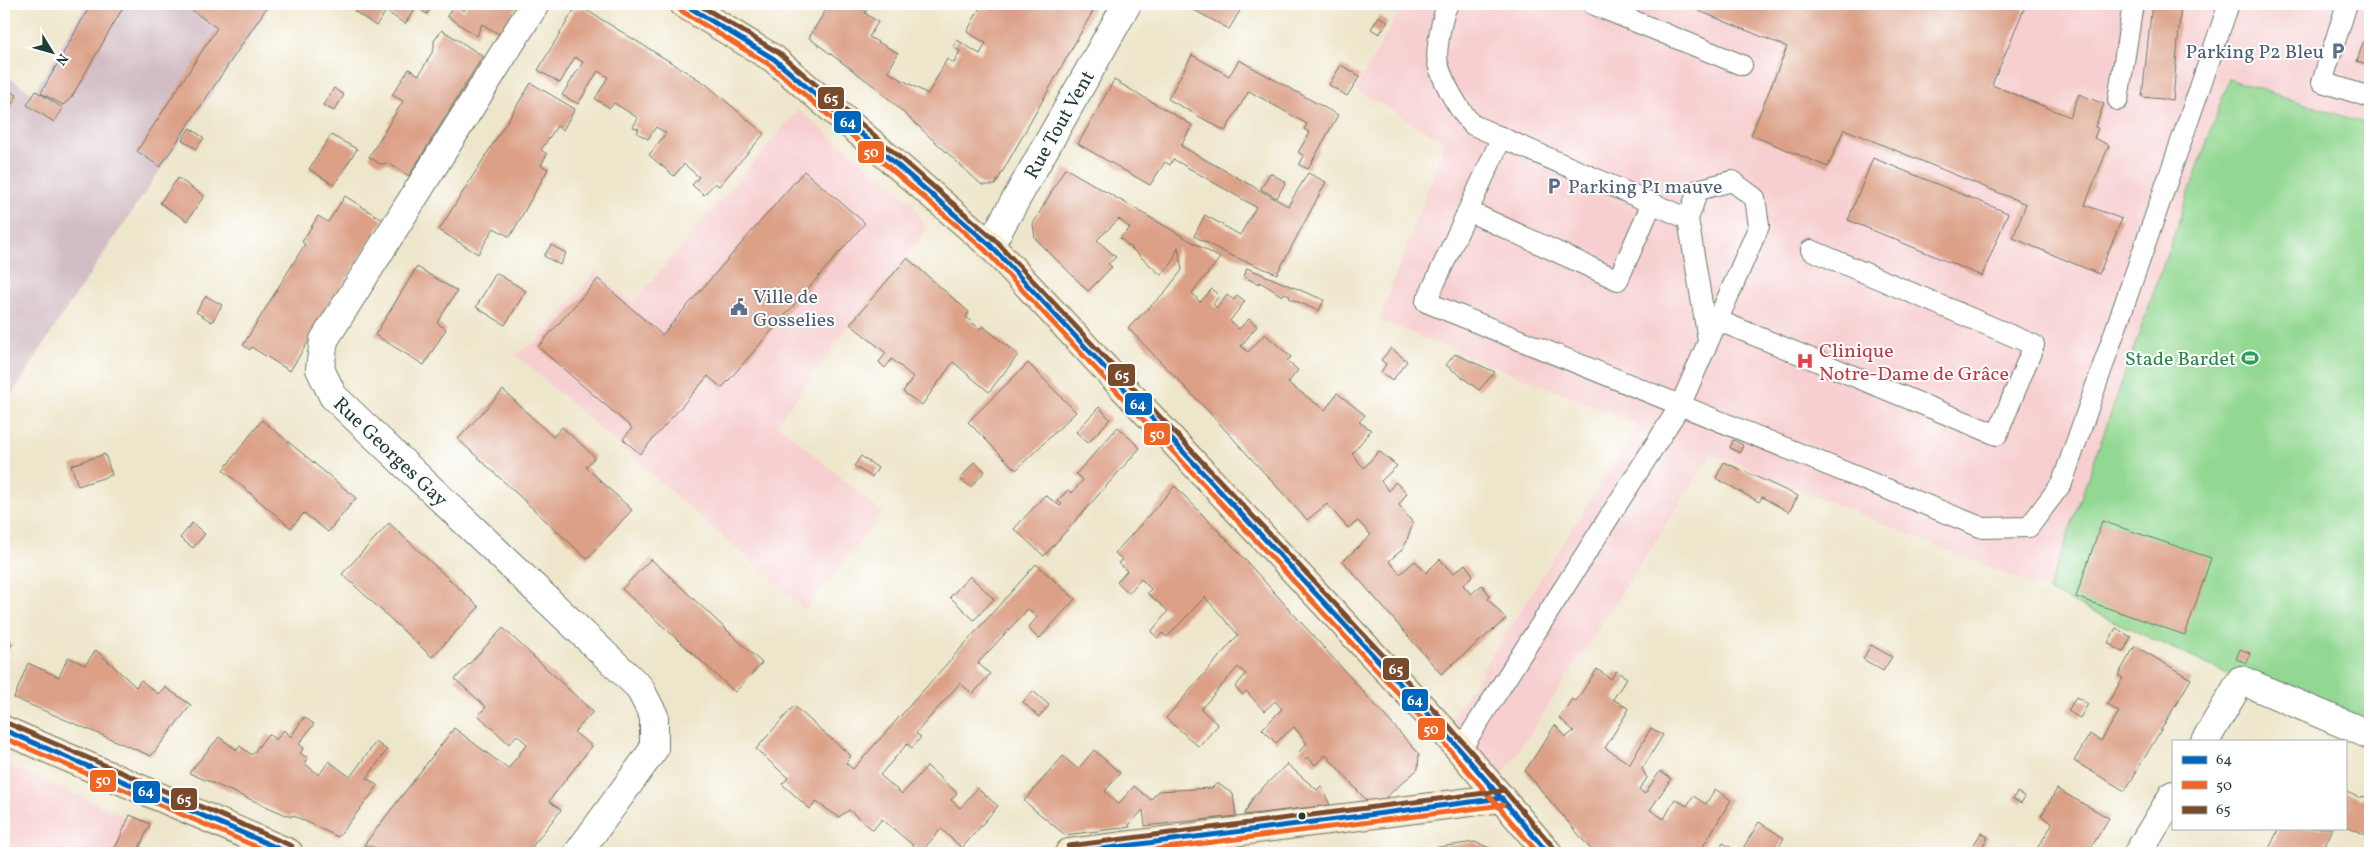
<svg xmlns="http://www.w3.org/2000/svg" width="2374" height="857" viewBox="0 0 2374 857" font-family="Vollkorn,serif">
<rect width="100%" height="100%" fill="#fff"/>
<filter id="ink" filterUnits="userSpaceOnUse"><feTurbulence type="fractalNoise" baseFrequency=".02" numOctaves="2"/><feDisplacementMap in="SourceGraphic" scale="10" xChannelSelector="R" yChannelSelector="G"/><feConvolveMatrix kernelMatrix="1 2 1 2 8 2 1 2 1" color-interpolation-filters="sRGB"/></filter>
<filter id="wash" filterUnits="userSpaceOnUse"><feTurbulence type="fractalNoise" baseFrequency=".0096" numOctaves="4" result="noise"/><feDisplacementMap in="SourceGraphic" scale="20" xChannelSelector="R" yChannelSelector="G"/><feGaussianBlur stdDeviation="1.12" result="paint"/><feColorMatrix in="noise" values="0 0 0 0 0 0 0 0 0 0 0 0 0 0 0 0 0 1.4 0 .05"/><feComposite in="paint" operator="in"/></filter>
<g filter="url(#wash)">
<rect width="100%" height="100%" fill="#eee6cb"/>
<!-- built -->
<g fill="#f7cfd0">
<path d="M1404,4h966v121l-141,-46 -181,512 -336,-137 -209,321 -1,23 -58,-67 194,-307 -259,-104 66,-178 -90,-53z"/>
<path d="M798,110l113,91 15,28 -20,28 -55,66 -74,101 106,89 -78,96 -290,-255 20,-11 61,-71 37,31z"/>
<path d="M4,763l124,55 -15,35h-109z"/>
</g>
<!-- industrial -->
<path fill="#d2bdc5" d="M87,4h185l-209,310 -59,94v-334l29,20z"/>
<!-- green -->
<path fill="#93d892" stroke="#598a63" d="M2229,79l141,46v610l-129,-55 -193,-89z"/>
<g id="blocks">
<!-- building -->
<g fill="#dca087">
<path d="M91,4h34l-54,94 -8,7 -22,-12z"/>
<path d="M188,4h81l-109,163 -23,-16 80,-123 -30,-21z"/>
<path d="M358,4h75l-6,10 -11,-7 -11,17 -19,-13 -10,15 -22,-15z"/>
<path d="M468,4h51l-20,30 -17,-10 -5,12 -30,-20 7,-11 10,6z"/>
<path d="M829,4l12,3 1,-3h28l-5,9 13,9 -9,15 29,16 -10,19 40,22 19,-35 7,4 6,-12 -7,-4 4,-7 23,14 6,-11 -19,-11 14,-27 10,5 4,-6h102l-102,181h-13l-104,-96 -69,-51z"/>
<path d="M1183,4h61l-15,25z"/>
<path d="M1682,4h344l-34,81 78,32 9,-23 25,10 -9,23 3,1 -4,10 15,7 -24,60 37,14 -23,55 -86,-36 13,-34 -182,-75 -16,38 -77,-32 36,-88z"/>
<path d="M2152,4h29l-8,96 -31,-3z"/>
<path d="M583,8l123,76 58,50 -45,52 -4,-3 -11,12 -12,-10 7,-8 -15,-13 -10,12 -25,-21 17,-22 -10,-6 -8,12 -11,-6 2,-4 -6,-2 5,-9 -24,-15 -4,5 -15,-9 13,-22 -10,-6 -20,33 -16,-9 21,-33 -8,-5 -15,26 -22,-13 36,-60z"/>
<path d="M1379,16l9,6 -9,12 -8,-5z"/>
<path d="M2370,22v43l-13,-4z"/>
<path d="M442,30l41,26 -74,120 -21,-13 -8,1 -11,-7 34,-56 -11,-6 17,-26 10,6 15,-26v-8z"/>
<path d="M1192,55l37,21 10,-16 99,55 -30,54 -9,-4 5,-9 -6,-4 12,-19 -6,-4 3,-5 -58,-33 -24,40 -57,-32z"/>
<path d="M1341,65l19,11 -13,20 -18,-11z"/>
<path d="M1114,80l78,45 -11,21 107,60 20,-33 18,9 -49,92 -47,-19 -36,-19 11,-21 35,20 16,-28 -83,-48 -3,6 -5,-3 -15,23 -72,-41z"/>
<path d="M531,83l44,26 -12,21 -6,-4 -16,24 6,4 -6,11 7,4 -38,68 -16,-9 -16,26 -39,-24z"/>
<path d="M4,88l13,7 -13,24z"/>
<path d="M334,88l10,7 -10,16 -11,-6z"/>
<path d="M36,91l27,17 -9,14 -27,-17z"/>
<path d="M190,128l14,10 -8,11 -14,-9z"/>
<path d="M331,135l26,14 -23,36 -25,-16z"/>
<path d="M1873,158l135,55 -26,63 -134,-56z"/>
<path d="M1065,168l155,90 -28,35 8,9 12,-13 7,7 -6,8 4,4 10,-13 7,5 3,-5 8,6 -15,20 9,8 10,-10 8,7 -16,20 7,6 17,-18 26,23 -4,4 11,9 -10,13 37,27 12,-17 28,22 -6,7 12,8 -19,24 12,14 15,-17 18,15 -16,15 8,10 6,-9 12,11 -8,12 14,18 -9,25 -15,13 11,13 15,-13 11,12 14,-14 13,15 12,-10 8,11 -10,10 8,9 11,-9 8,11 -2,3 18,20 -65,55 -98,-113 28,-26 -13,-14 -10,7 -21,-24 -20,16 -98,-108 -81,-84 37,-36 17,-22 -4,-23 -6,16 -11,12 -41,-37 10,-10 -11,-9 -22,21 19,17 -8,7 4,3 -24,24 -53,-53 -2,-14z"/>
<path d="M804,171l61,52 -143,165 -14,-12 -68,78 -17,-15 9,-11 -94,-81 60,-68 64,56z"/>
<path d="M1270,173l16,9 -9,16 -16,-9z"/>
<path d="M178,178l26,18 -17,25 -27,-18z"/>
<path d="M345,196l38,24 -93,151 -39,-24 -1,3 -7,-5 62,-101 -3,-2 16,-26 10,6z"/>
<path d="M551,245l15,8 -6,12 -16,-9z"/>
<path d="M907,258l62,54 -3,5 14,12 3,-3 35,29 -29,37 -36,-30 -31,43 -19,-13 10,-15 -21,-18 -7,9 -6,-6 7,-9 -36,-29z"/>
<path d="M417,267l40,24 -20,32 9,6 -22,36 -49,-30z"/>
<path d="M1247,268l77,32 -5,11 -30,-13 1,-2 -5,-3 -3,3 -22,-14 -1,2 -15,-7z"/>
<path d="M496,273l30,18 -21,34 -29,-18z"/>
<path d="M206,296l16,9 -10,17 -16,-10z"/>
<path d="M1391,348l16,13 -15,20 -11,-9 5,-8 -5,-4z"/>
<path d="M1455,354l40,18 -16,18 -33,-25z"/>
<path d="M1028,363l48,49 -60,58 -48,-48z"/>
<path d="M503,390l50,47 9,-10 33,30 -9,10 46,43 -45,49 -129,-120z"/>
<path d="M1099,407l11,12 -22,24 -12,-11z"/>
<path d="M262,420l94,78 -28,34 -24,-19 -13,15 -68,-58z"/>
<path d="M1118,427l22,21 -96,108 -30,-27 31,-34 15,11 2,-2 -5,-3 11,-11 4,3 11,-13 -7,-6z"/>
<path d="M1733,440l10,5 -3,8 -10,-5z"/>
<path d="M105,454l7,21 -34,11 -7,-21z"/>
<path d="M861,456l17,12 -6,9 -18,-11z"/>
<path d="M974,462l11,9 -14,16 -11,-8z"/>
<path d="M1724,462l74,34 -9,16 -27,-15 -3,5 -43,-24z"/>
<path d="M1175,486l55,57 189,211 -1,15 -34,30 -17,2 -41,-46 -11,10 -7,-8 -2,2 -7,-7 8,-9 -13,-16 -18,16 -14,-14 20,-20 -7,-8 -11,10 -18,-20 -3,4 -8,-8 11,-13 -8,-7 -37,42 17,16 -19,22 -33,-29 72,-83 -33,-38 -38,40 -5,-4 -4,5 -7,-6 17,-21 -21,-18 4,-4 -10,-10 -12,14 -12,-11 10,-11 -8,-8 4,-3 -8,-7z"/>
<path d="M2102,521l109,37 -26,77 -109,-38z"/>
<path d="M192,523l13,11 -12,14 -13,-10z"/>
<path d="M389,523l90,84 -47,50 -90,-83z"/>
<path d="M651,559l111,104 -27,29 -113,-103z"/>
<path d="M1036,564l39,35 -36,40 -11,-11 9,-11 -9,-8 -50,54 12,11 -17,20 -13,-11 -44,50 5,4 -9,11 -5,-4 -27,31 22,19 25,-28 30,27 -6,7 9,8 17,-20 21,18 -36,42 -21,-19 -20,23 -39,-33 -9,11 -24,-20 -10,7 -23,-15 -6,7 -28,-25 6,-6 -32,-29 38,-43 57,50 -5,7 7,6z"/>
<path d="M970,576l24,23 -20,21 -24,-23z"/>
<path d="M503,628l90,84 -19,20 18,14 -43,55 12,9 -34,43h-131l-32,-8 90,-117 54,41 19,-25 -10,-9 -8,9 -31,-29 8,-8 -31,-28z"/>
<path d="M2116,628l15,9 -8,15 -15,-9z"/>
<path d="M4,641l8,3 -8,13z"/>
<path d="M1871,645l21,12 -9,14 -20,-12z"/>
<path d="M2135,646l56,33 -66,112 -51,-30 16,-27 11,7 18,-29 -12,-8 16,-26 -5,-3z"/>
<path d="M2240,649l10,4 -3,10 -11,-4z"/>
<path d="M96,650l40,37 5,-7 17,14 7,-7 26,18 -40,51 -137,-58 14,-35 31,14 9,-20 17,8z"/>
<path d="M1597,669l14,10 5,-8 11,7 -14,21 16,10 -24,39 25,16 21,-36 12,7 -21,34 5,9 -8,12 6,4 15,-23 11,8 -21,31 14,9 11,-20 12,7 6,-10 13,8 9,-15 16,11 -32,53h-105l-69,-82 30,-46 11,12 8,-6 -15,-13 13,-19 4,2z"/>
<path d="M1033,691l16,14 -10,12 -16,-15z"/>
<path d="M2076,697l12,7 -8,14 -12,-7z"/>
<path d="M304,717l10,7 -15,20 5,4 -4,5 8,5 -4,5 15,12 10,-14 21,16 26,-35 11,8 -20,28 11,8 -40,51 -46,-22 -1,2 -102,-44 30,-36 18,13 3,-4 12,9 16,-21 8,6 8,-10 7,7z"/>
<path d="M1094,750l26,23 -15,18 13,14 16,-19 17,14 7,-9 54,-3 5,-5 16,11 3,22 -91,10 -2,-16 -14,15 1,2 -65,8 -41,-34 39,-45 15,13z"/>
<path d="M1287,764l30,26 4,-4 9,19 -86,10 10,-19z"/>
<path d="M2057,789l52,29 -21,35h-54l18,-28v-2l-11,-7z"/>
<path d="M2345,791l16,7 1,-2 8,3v38l-25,-12z"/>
<path d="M2017,792l8,5 -4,6 -8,-4z"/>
<path d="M130,815l20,9 -13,29h-24z"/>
<path d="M1759,822l25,16 -9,15h-57l5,-10 17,10z"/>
<path d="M2279,828h54l-11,25h-55z"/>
<path d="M1981,833l7,4 -9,16h-15l2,-3 3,2z"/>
<path d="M1475,842l19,8 3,3h-102z"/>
</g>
</g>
</g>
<g filter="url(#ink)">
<use href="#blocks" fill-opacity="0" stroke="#677869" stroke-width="1"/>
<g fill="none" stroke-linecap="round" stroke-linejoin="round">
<!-- lane casing -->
<g stroke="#677869" stroke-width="22">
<g id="lane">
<path d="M1448,4c-6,11 -13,48 -10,60 6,20 21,47 35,61l215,94"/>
<path d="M1592,4l150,61"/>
<path d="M2347,4l-25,78 48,15"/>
<path d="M2118,100l15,-96"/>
<path d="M1502,137l-76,165 557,226 46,-1 33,-44 167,-479"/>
<path d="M1468,211l150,69 34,-77"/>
<path d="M1717,320l280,115 37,-90 -223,-95"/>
<path d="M1461,749l219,-343 79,-180 -4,-28 -23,-17 -34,9 -10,29 20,121"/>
</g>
</g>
<!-- street casing -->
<g stroke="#677869" stroke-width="30">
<g id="street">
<path id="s1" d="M535,4l-211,336 -4,29 13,27 306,291 15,29v33l-76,104"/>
<path id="s2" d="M990,245l137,-241"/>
<path d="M2205,741l36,-61 129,55"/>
<path d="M2138,853l35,-58"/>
</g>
</g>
<!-- secondary casing -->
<g stroke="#677869" stroke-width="30">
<g id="secondary">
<path d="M684,4l90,55 216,186 454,486 104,122"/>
<path d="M4,730l285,123"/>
<path d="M1069,853l433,-55"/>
</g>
</g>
<!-- lane -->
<use href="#lane" stroke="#fff" stroke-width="20"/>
<!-- street -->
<use href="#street" stroke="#fff" stroke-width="28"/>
<!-- secondary -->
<use href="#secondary" stroke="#fce6c4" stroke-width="28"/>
<!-- bus-1 casing -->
<g stroke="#fff" stroke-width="9">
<g id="bus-1">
<path d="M684,4l90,55 216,186 454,486 104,122"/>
<path d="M4,730l285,123"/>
<path d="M1069,853l433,-55"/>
</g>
</g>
<!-- bus-2 casing -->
<g stroke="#fff" stroke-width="9">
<g id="bus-2">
<path d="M680,10l90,55 215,185 453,486 100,117"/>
<path d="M4,738l267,115"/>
<path d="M1127,853l376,-48"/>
</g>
</g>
<!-- bus-3 casing -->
<g stroke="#fff" stroke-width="9">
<g id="bus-3">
<path d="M698,4l81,49 216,187 454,486 105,122"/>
<path d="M7,723l285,123"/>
<path d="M1068,846l433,-55"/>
</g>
</g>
<!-- bus-1 -->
<use href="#bus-1" stroke="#0065bd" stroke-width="5"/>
<!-- bus-2 -->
<use href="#bus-2" stroke="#f26522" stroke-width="5"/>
<!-- bus-3 -->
<use href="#bus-3" stroke="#7a4b2a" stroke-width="5"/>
</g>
</g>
<!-- icons -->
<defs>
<g id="parking-bare" transform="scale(1.35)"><path d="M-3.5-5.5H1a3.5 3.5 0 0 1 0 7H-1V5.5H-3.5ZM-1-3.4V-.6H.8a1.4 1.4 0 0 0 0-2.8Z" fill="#5c6f8a" stroke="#fff" stroke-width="2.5" paint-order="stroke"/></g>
<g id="civic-bare" transform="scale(1.35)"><path d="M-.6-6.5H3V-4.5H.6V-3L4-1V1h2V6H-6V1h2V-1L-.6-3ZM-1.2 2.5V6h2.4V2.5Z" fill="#5c6f8a" stroke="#fff" stroke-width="2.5" paint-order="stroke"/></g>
<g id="stadium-bare" transform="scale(1.35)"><path d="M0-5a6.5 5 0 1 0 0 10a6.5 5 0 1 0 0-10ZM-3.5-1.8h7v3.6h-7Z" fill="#2e9e5b" stroke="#fff" stroke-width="2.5" paint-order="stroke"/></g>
<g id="hospital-bare" transform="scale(1.35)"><path d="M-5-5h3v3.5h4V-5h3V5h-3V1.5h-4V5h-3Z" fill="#e0444e" stroke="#fff" stroke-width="2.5" paint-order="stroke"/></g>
</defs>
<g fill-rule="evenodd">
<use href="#parking-bare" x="2338" y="51"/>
<use href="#parking-bare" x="1554" y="186"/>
<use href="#civic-bare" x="739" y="307"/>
<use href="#stadium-bare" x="2250" y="358"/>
<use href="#hospital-bare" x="1805" y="361"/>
</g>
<!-- markers -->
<circle fill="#1f3d34" stroke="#fff" stroke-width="2" cx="1302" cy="816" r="4.5"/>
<g text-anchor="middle" stroke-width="4" stroke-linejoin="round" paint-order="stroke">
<!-- service labels -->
<g font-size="20" fill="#4e5e75" stroke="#fff" text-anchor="start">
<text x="2324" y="58" text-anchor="end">Parking P2 Bleu</text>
<text x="1568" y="193">Parking P1 mauve</text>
<text x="753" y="303">Ville de<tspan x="753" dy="23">Gosselies</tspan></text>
</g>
<!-- street labels -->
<g font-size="20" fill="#1f3d34" stroke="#fff">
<text dy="7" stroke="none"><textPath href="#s2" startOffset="139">Rue Tout Vent</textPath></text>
<text dy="7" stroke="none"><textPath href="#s1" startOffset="536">Rue Georges Gay</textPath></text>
</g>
<!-- health labels -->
<g font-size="20" fill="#be3a42" stroke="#fff" text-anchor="start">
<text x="1819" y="357">Clinique<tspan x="1819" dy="23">Notre-Dame de Grâce</tspan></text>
</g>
<!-- leisure labels -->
<g font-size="20" fill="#27864d" stroke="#fff" text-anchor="end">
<text x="2236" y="365">Stade Bardet</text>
</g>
</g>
<g stroke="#fff" stroke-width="2">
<rect x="817" y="86" width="28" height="24" rx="5" fill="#7a4b2a"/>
<rect x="833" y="110" width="29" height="24" rx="5" fill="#0065bd"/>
<rect x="857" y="140" width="28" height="24" rx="5" fill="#f26522"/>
<rect x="1107" y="363" width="29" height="24" rx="5" fill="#7a4b2a"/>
<rect x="1124" y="392" width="29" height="24" rx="5" fill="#0065bd"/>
<rect x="1143" y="422" width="28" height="24" rx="5" fill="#f26522"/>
<rect x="1382" y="657" width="28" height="24" rx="5" fill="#7a4b2a"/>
<rect x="1401" y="688" width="28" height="24" rx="5" fill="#0065bd"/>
<rect x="1417" y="717" width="29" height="24" rx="5" fill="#f26522"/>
<rect x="89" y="769" width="28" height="24" rx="5" fill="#f26522"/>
<rect x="132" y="780" width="29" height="24" rx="5" fill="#0065bd"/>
<rect x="170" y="787" width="28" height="24" rx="5" fill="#7a4b2a"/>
</g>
<g font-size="14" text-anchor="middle" font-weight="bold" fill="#fff">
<text x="831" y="103">65</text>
<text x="848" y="127">64</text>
<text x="871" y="157">50</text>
<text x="1122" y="380">65</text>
<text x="1138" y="409">64</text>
<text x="1157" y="439">50</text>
<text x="1396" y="674">65</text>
<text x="1415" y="705">64</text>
<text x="1431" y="734">50</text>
<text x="103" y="785">50</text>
<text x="146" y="796">64</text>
<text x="184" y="804">65</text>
</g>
<!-- margin -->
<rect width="2374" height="857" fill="none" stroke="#fff" stroke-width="20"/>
<!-- legend -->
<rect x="2172" y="740" width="175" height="90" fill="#ffffff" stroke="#a5b1ae"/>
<rect x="2182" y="756" width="25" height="8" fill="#0065bd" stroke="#a5b1ae"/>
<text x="2216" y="764" font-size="15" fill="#1f3d34">64</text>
<rect x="2182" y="781" width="25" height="8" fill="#f26522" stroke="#a5b1ae"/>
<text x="2216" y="790" font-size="15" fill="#1f3d34">50</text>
<rect x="2182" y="806" width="25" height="8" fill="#7a4b2a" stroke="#a5b1ae"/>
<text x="2216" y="814" font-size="15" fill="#1f3d34">65</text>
<!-- north arrow -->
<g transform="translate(52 52) rotate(127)" stroke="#ffffff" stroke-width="4" paint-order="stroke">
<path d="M0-4L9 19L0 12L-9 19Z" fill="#1f3d34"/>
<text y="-8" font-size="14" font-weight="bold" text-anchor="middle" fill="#1f3d34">N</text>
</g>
</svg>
